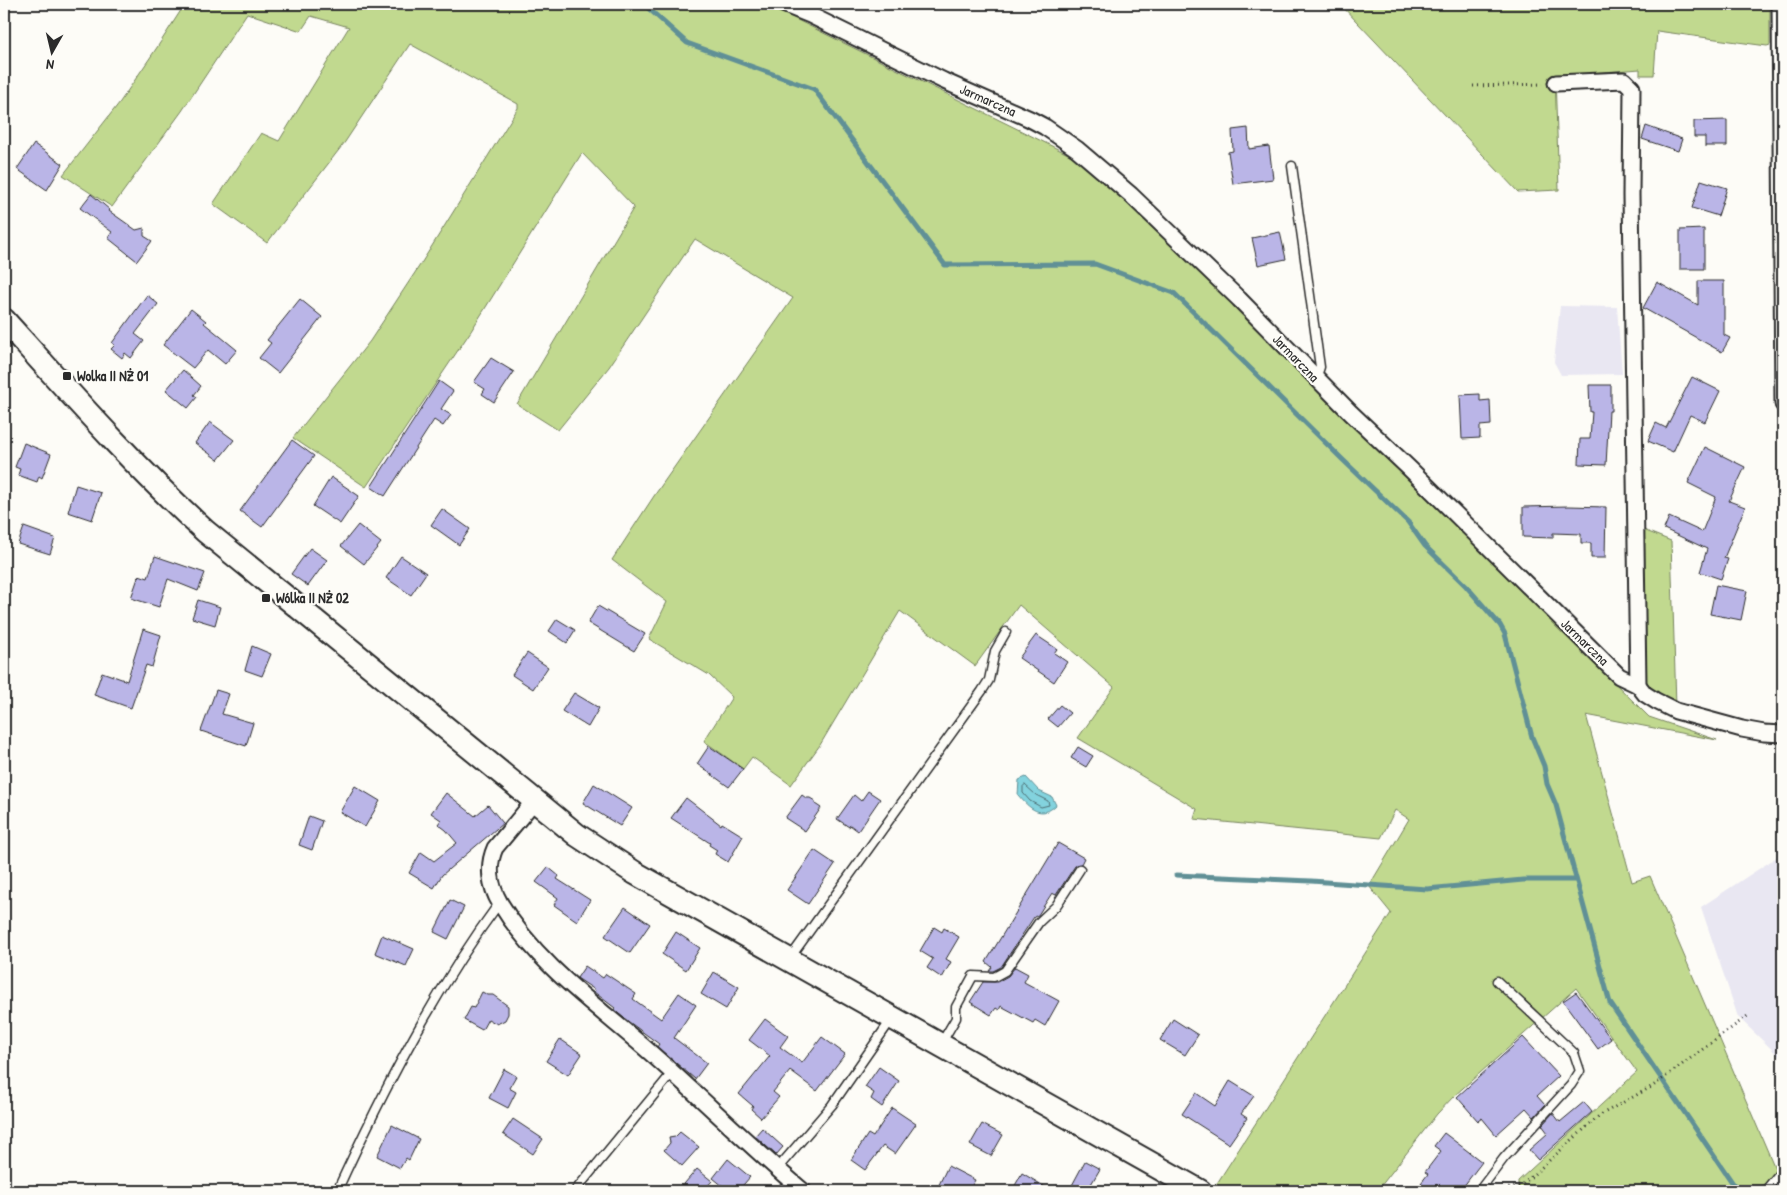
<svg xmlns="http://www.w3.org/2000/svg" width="1787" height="1195" viewBox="0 0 1787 1195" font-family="'Patrick Hand',sans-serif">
<rect width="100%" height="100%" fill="#fdfcf7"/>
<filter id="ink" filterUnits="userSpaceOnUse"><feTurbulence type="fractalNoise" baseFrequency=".02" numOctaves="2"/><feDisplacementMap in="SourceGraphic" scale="10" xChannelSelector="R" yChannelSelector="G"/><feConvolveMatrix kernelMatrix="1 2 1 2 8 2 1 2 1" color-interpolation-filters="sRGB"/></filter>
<g filter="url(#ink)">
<!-- built -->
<g fill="#e9e7f2">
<path d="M1560,306l57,1 5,67 -61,1 -7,-13z"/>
<path d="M1783,853v207l-45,-43 -37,-110z"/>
</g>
<!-- green -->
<g fill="#c1d98f" stroke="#76825d">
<path d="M185,4h580l317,157 160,152 407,404 68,23 -131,-25 46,167 18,-6 127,297 -15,18h-244v-10l119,-109 -61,-84 -122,108 -17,18 -60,77h-157l-6,-3 177,-275 -22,-27 40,-67 -14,-9 -14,28 -187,-19 3,-10 -119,-71 36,-51 -95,-82 -44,61 -75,-55 -80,134 -29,40 -39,-28 -9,12 -39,-28 28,-44 -23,-22 -60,-36 18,-37 -55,-42 42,-64 139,-198 -98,-59 -86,128 -51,63 -41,-26 117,-197 -52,-54 -111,178 -105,156 -73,-49 77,-97 52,-79 96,-154v-4l-108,-60 -65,98 -78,101 -54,-39 48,-71 18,8 70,-114 -38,-11 -10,15 -54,-18 -65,98 -70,96 -49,-32 57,-73 38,-56z"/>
<path d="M1340,4h430v41l-3,1 -110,-15 -3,44h-14v-6l-85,7 4,114 -41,2z"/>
<path d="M1641,529l30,12 5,165 -30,-19z"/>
</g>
<!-- water -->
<path fill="#83d3de" stroke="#609096" d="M1026,777l13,14 13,6 4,8c-15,15 -27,3 -38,-10l1,-15z"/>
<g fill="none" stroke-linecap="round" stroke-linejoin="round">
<!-- shore -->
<path stroke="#4e6e73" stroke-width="1" d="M1025,785l11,10 12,6 1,4 -8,2 -11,-6 -7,-8v-6z"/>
<!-- stream -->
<g stroke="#609096" stroke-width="5">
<path d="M647,4l1,4 39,35 127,46 131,176 150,-1 79,29 168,166 66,63 17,24 41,40 34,39 5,9 27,103 12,29 3,18 9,21 54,198 128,188"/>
<path d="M1176,875l135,6 116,8 96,-9h53"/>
</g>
</g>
<!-- building -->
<g fill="#bab5e7" stroke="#2b2b2b">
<path d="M1727,120v26h-22v-9h-11v-16z"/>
<path d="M1646,126l36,13 -4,12 -36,-12z"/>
<path d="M1248,128l1,21 20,-3 4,33 -40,5 -5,-32 5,-1 -1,-21z"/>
<path d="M34,144l29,20 -16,26 -30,-21z"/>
<path d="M1701,180l26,8 -9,28 -26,-8z"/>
<path d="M91,194l19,16 -1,1 27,19 8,-2v8l8,5 -15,20 -29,-23 4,-6 -32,-24z"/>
<path d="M1704,229v40h-24v-39z"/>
<path d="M1280,232l6,27 -28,6 -6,-27z"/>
<path d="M1698,281h26v54l6,3 -8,14 -79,-44 14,-26 41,23z"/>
<path d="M147,295l11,9 -23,30 9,7 -13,17 -6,-5 -3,5 -11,-9 4,-4 -3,-2z"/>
<path d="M300,299l22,18 -44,56 -19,-15 12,-15 -4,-3z"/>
<path d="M191,309l15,12 -2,2 33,27 -12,14 -17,-14 -15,18 -30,-23z"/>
<path d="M491,358l23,14 -20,30 -12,-8 3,-5 -11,-7z"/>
<path d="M183,370l18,16 -7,9 3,2 -9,11 -22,-18z"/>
<path d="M1692,377l28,14 -15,31 -15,-7 -17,37 -25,-11 8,-18 10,5z"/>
<path d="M439,381l14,10 -12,18 10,6 -8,11 -9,-6 -49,76 -14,-9z"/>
<path d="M1589,385h22v26h-2l-3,54 -27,-1 1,-25h10l2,-27h-2z"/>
<path d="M1480,394v7l10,-1 1,25 -11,1v12l-18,1 -2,-44z"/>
<path d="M210,422l24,18 -16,20 -23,-17z"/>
<path d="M292,440l22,16 -52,71 -22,-16z"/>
<path d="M24,443l27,11 -9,24 -3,-2 -2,6 -19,-7 2,-6 -5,-2z"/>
<path d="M1705,447l40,20 -16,34 16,6 -21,51 4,1 -7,20 -21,-7 7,-23 -43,-20 5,-12 33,15 14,-35 -28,-14z"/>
<path d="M331,477l28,19 -19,28 -27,-18z"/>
<path d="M76,485l25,8 -9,27 -24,-8z"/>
<path d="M1569,506l37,1 -1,51h-14v-15h-10v-9l-28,-1v5l-30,-1v-30z"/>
<path d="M442,509l28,20 -11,16 -28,-20z"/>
<path d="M358,525l23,18 -17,21 -23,-18z"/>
<path d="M24,527l31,11 -5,16 -32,-10z"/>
<path d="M310,548l17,12 -19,26 -17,-12z"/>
<path d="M155,556l50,17 -7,18 -30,-12 -9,28 -28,-9 8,-23 9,3z"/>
<path d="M401,556l25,17 -15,22 -25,-17z"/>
<path d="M1716,585l31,6 -6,29 -31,-6z"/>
<path d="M198,600l22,7 -5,18 -23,-7z"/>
<path d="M598,606l47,28 -11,17 -46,-28z"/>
<path d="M557,619l18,11 -8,13 -18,-12z"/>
<path d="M143,629l18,6 -9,32 -6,-2 -15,43 -37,-13 8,-23 25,9z"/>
<path d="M1036,635l21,14 -3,4 13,9 -13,20 -35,-24z"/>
<path d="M252,646l19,8 -9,22 -17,-6z"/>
<path d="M527,653l21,14 -15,22 -21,-14z"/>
<path d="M216,690l13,4 -7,20 31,9 -7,23 -45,-15z"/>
<path d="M574,693l25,15 -11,19 -26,-16z"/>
<path d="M1060,705l10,8 -12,14 -10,-8z"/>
<path d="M709,746l34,23 -14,18 -32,-23z"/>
<path d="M1078,747l15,9 -7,11 -15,-9z"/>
<path d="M594,784l38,24 -12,18 -37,-23z"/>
<path d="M355,786l25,15 -15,26 -25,-15z"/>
<path d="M868,791l12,8 -22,32 -8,-6 -1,2 -12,-8 17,-24 7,6z"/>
<path d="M446,793l29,23 13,-11 15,18 -61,52 -8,13 -25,-15 12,-21 13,9 23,-18 -11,-13 -8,-6 3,-4 -10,-7z"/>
<path d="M802,795l4,3h4l5,3v3l6,4 -16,23 -20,-13z"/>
<path d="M686,798l35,27 1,-2 21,13 -15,26 -13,-8 2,-4 -8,-5 1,-2 -39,-25z"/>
<path d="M309,816l13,5 -10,29 -13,-5z"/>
<path d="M1058,843l26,15 -3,6 -6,2 -19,29 -4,-2 -14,22 -4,2 -33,50 -8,4h-4l3,-4 -6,-5z"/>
<path d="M814,850l21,14 -27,40 -21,-14z"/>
<path d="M548,867l11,9 -2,3 33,21 -13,21 -23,-16 4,-7 -22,-16z"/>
<path d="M450,900l14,7 -16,32 -14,-7z"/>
<path d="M625,907l25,17 -20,29 -25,-17z"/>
<path d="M934,927l8,5 2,-4 15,9 -13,22 5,3 -9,16 -15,-10 6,-9 -13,-8z"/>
<path d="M676,932l24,16 -14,22 -24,-16z"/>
<path d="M382,935l32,14 -8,17 -31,-13z"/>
<path d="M585,966l18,12 3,-4 30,20 -3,5 28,20 18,-26 17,12 -22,33 33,25 -12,16 -38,-32 2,-3 -30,-22 -15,-12 1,-2 -21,-16 1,-2 -18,-12z"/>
<path d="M1015,967l13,7 -4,8 35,19 -14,25 -10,-6 -2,3 -32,-17 -2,4 -3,-2 -5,7 -21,-13 13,-20h14l11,-6z"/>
<path d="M714,972l25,15 -13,22 -25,-15z"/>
<path d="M482,992l6,3h5l15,11v8l-3,6 -8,4 -9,-5 -6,11 -18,-10 7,-13 3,1z"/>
<path d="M1576,992l35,47 -13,10 -35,-48z"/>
<path d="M765,1019l23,17 -8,11 22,16 20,-26 23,17 -28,37 -27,-20 -17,21 6,5 -18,21 -10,-9 2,-3 -14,-12 31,-38 -21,-16z"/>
<path d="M1173,1019l25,16 -13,20 -25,-15z"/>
<path d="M1523,1037l36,39 -22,20 8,9 -11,12 -8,-9 -30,27 -14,-17 -4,3 -21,-24z"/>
<path d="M560,1039l22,15 -14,21 -22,-14z"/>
<path d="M879,1067l20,14 -17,26 -11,-8 3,-6 -9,-6z"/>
<path d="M504,1069l12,7 -7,12 7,4 -8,16 -19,-10z"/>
<path d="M1230,1081l24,15 -13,18 6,4 -18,26 -47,-30 14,-21 19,13z"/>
<path d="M1584,1102l8,10 -54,48 -9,-10 19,-17 -6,-8 11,-12 7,9z"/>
<path d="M892,1108l24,16 -21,30 -12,-8 -18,24 -14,-10 17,-26 5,3z"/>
<path d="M513,1119l30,20 -10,15 -30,-20z"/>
<path d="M982,1124l21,11 -12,21 -21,-11z"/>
<path d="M392,1125l27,14 -10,21 -3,-2 -6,10 -23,-12z"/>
<path d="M762,1128l21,19 -7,8 -21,-19z"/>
<path d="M680,1132l19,15 -17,19 -18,-16 6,-7 -1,-5 6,-1z"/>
<path d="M1444,1133l38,29 -22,29h-34l-5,-8 7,-9 -3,-2 16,-21 -7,-5z"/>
<path d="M728,1159l22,18 -12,14h-9l-16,-13z"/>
<path d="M1085,1161l15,8 -13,22h-18z"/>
<path d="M948,1166l27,14 -6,11h-33z"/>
<path d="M697,1169l15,12 -9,10h-25z"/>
<path d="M1022,1173l30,18h-40z"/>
</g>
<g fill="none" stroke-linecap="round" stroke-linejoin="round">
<!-- lane casing -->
<g stroke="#2b2b2b" stroke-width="11">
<g id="lane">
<path d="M1292,166l28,201 -2,6 -3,4"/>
<path d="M790,958l192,-267 7,-11 6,-29 11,-19"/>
<path d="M942,1042l14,-24v-11l17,-31 21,1 11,-6 34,-49 17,-16 24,-37"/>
<path d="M777,1169l55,-64 59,-85"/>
<path d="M337,1191c46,-100 97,-200 163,-289"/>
<path d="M575,1191l97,-118"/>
<path d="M1479,1191l25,-33 67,-73 9,-14 -6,-18 -77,-72"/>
<path d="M1765,1191l18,-22"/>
</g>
</g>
<!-- street casing -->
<g stroke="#2b2b2b" stroke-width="19">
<g id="street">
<path d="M783,4l27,11 134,66 86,38 15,8 32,22 54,46 108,104 112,114 60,57 208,206 19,9 7,9 11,7 20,10 66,18 22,4 19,1"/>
<path d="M1780,4l3,400"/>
<path d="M1556,83l68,-3 8,8 -1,107 7,490"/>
<path d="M534,801l-39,47c-8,18 -5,38 5,55 36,60 93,100 145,145 53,46 103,97 158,143"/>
</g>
</g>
<!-- secondary casing -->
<g stroke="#2b2b2b" stroke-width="26">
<path id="secondary" d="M4,320c65,72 129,145 201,211l372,304 58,38 565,318"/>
</g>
<!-- path -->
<g stroke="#2b2b2b" stroke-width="3" stroke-dasharray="1 4" stroke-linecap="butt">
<path d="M1473,86l70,-2"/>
<path d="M1518,1186l19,5"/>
<path d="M1499,1191l24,-7 77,-69 53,-29 96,-71"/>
</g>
<!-- lane -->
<use href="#lane" stroke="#fdfcf7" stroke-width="8"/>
<!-- street -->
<use href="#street" stroke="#fdfcf7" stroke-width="15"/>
<!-- secondary -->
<use href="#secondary" stroke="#fdfcf7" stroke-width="22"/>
</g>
</g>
<!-- markers -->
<g fill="#2b2b2b" stroke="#fdfcf7" stroke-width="2">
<rect x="62" y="371" width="10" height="10" rx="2.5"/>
<rect x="261" y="593" width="10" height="10" rx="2.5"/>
</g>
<g text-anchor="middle" stroke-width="4.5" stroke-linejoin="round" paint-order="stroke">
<!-- street labels -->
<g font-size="14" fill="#2b2b2b" stroke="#fdfcf7">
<text transform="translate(988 100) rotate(24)" y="5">Jarmarczna</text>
<text transform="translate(1296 358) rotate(46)" y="5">Jarmarczna</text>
<text transform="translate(1585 642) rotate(44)" y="5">Jarmarczna</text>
</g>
<!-- poi labels -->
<g font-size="14" font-weight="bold" fill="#2b2b2b" stroke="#fdfcf7" text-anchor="start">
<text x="77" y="381">Wolka II NŻ 01</text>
<text x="276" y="603">Wólka II NŻ 02</text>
</g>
</g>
<!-- margin -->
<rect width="1787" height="1195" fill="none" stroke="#fdfcf7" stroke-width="20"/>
<rect x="10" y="10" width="1767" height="1175" fill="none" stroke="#2b2b2b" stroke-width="2" filter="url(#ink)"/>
<!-- north arrow -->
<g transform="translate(52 52) rotate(188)" stroke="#fdfcf7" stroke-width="4" paint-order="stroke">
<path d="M0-4L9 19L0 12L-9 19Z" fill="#2b2b2b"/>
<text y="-8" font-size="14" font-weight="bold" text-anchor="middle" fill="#2b2b2b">N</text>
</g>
</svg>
